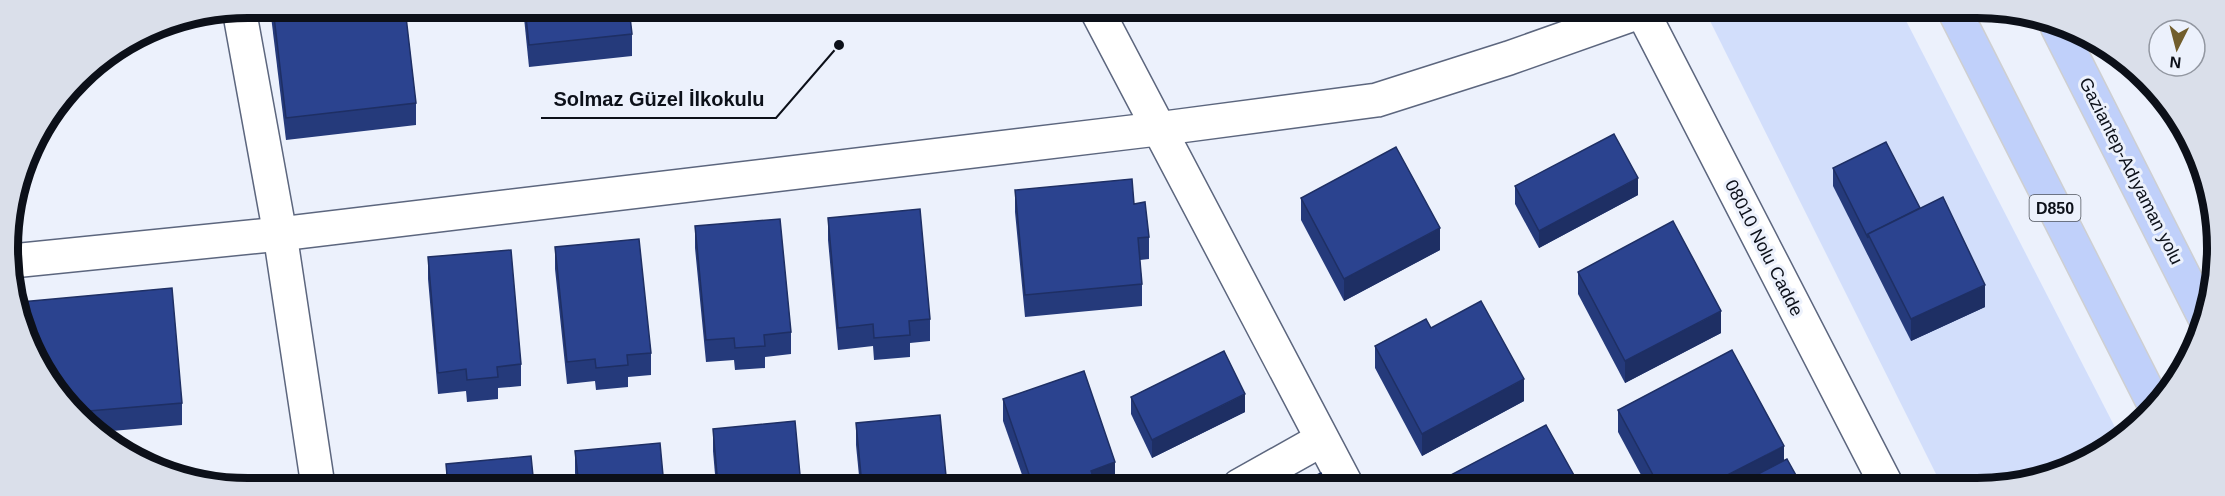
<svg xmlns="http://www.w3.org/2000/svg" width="2225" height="496" viewBox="0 0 2225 496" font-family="Arial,sans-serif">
<rect width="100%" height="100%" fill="#ecf1fc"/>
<!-- green -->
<path fill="#d2defb" d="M1704,9h196l220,428 -37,27 -75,22h-66z"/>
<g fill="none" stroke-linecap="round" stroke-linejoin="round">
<!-- minor casing -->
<g stroke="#5c667e" stroke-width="36">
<g id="minor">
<path d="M239,9l41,225 38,252"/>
<path d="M1096,9l251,477"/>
<path d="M12,261l268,-27 877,-105 220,-29 132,-42 133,-47"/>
<path d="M1239,486l82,-46"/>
</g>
</g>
<!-- tertiary casing -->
<g stroke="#5c667e" stroke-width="36">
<path id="tertiary" d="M1641,9l246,477"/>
</g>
<!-- trunk casing -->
<g stroke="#cecfd1" stroke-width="36">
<g id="trunk">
<path d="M1954,10l201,396"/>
<path d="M2057,26l147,290"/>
</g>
</g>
<!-- minor -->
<use href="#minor" stroke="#fff" stroke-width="33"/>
<!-- tertiary -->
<use href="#tertiary" stroke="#fff" stroke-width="33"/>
<!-- trunk -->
<use href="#trunk" stroke="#c0d0fa" stroke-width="33"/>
</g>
<!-- wall -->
<g fill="#253a7b">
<path d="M270,8h135l11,95v22l-130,15z"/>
<path d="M523,8h106l3,26v22l-103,11z"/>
<path d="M686,8h37v7l-36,4z"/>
<path d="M1833,168l87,40 65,99 -74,34 -78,-155z"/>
<path d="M1515,186l123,9 -99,53 -24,-44z"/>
<path d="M1015,190l119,14 15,33v22l-9,1 2,24v22l-117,11 -10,-105z"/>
<path d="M1301,198l139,52 -96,51 -43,-81z"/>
<path d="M828,218l102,101v22l-20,2v14l-36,3 -1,-14 -35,4 -10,-110z"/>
<path d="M695,226l96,106v22l-26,3v11l-30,2 -1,-10 -28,2 -11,-114z"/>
<path d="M555,247l96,106v22l-23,2v10l-32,3 -1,-9 -28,3 -12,-115z"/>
<path d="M428,257l93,107v22l-23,2v11l-31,3 -1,-11 -28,3 -10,-115z"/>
<path d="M1578,272l143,61 -96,50 -47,-89z"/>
<path d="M21,302l161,101v22l-82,7 -43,-37 -36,-68z"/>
<path d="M1431,328l93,73 -102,55 -47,-88v-22z"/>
<path d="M1131,397l114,15 -93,46 -21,-44z"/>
<path d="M1003,399l112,85 -7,2h-82l-23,-65z"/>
<path d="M1618,410l166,51 18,25h-155l-29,-54z"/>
<path d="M856,423l91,63h-87l-4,-41z"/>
<path d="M713,429l88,57h-85l-3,-35z"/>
<path d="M575,451l89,35h-87l-2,-13z"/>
<path d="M446,464l88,22h-88z"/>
<path d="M1447,477l133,9h-133z"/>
</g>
<!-- shaded-wall -->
<g fill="#1e2f64">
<path d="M1638,178v17l-99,53v-17z"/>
<path d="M1440,228v22l-96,51v-22z"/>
<path d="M1985,285v22l-74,34v-22z"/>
<path d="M1721,311v22l-96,50v-22z"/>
<path d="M1524,379v22l-102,55v-22z"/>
<path d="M1245,394v18l-93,46v-18z"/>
<path d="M1784,446v22l-36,18h-42z"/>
<path d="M1115,462v22l-7,2h-26l9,-15z"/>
<path d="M1064,481v5h-16z"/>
</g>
<!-- building -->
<g fill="#2b438f" stroke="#1e2f64" stroke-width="1.5">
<path d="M273,8h132l11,95 -130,15z"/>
<path d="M525,8h104l3,26 -103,11z"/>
<path d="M1614,134l24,44 -99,53 -24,-45z"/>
<path d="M1886,142l34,66 -52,26v4l-35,-70z"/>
<path d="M1396,147l44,81 -96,51 -43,-81z"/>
<path d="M1132,179l2,25 11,-2 4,35 -11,1 4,46 -117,11 -10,-105z"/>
<path d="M1943,197l42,88 -74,34 -43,-85z"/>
<path d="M920,209l10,110 -21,2 1,14 -36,3 -1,-14 -35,4 -10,-110z"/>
<path d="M780,219l11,113 -27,3 1,11 -30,2 -1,-10 -28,2 -11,-114z"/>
<path d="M1673,221l48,90 -96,50 -47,-89z"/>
<path d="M639,239l12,114 -24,2 1,10 -32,3 -1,-9 -28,3 -12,-115z"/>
<path d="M511,250l10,114 -24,3 1,10 -31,3 -1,-11 -28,4 -10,-116z"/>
<path d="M172,288l10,115 -105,9 -20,-17 -33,-63 -3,-30z"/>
<path d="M1481,301l43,78 -102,55 -47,-88 51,-27 5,9z"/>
<path d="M1732,350l52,96 -78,40h-47l-41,-76z"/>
<path d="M1224,351l21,43 -93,46 -21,-43z"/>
<path d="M1084,371l31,91 -24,9 4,11 -13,4h-17l-1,-5 -16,5h-15l-30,-87z"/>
<path d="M940,415l7,71h-85l-6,-63z"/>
<path d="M795,421l6,65h-83l-5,-57z"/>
<path d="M1546,425l34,61h-128l-5,-9z"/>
<path d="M660,443l4,43h-85l-4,-35z"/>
<path d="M531,456l3,30h-86l-2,-22z"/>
<path d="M1787,459l15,27h-67z"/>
<path d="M1321,473l7,13h-34z"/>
</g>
<g text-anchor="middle" stroke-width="6" stroke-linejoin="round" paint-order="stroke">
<!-- shield labels -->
<rect fill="#ecf1fc" stroke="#4f545d" stroke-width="1.5" x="2029.5" y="195" width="51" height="26" rx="4.5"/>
<g font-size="16" font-weight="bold" fill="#0c1019">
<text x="2055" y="214">D850</text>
</g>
<!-- street labels -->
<g font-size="18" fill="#0c1019" stroke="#ecf1fc">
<text transform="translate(2131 171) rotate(63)" y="6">Gaziantep-Adıyaman yolu</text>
<text transform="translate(1764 248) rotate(63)" y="6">08010 Nolu Cadde</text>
</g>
</g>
<!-- crop -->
<path d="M0 0H2225V496H0ZM248 18H1977A230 230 0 0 1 2207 248V248A230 230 0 0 1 1977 478H248A230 230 0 0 1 18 248V248A230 230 0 0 1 248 18Z" fill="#dadfea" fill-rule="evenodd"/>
<path fill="none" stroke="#0c1019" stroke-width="8" d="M248 18H1977A230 230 0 0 1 2207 248V248A230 230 0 0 1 1977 478H248A230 230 0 0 1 18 248V248A230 230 0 0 1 248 18Z"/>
<!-- callouts -->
<path fill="none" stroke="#0c1019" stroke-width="2" d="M839 45L776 118H541"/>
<circle fill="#0c1019" stroke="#ecf1fc" stroke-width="2" cx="839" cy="45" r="6"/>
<g font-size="20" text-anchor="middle" font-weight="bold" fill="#0c1019" stroke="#ecf1fc" stroke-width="6" stroke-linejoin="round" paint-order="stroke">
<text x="659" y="106">Solmaz Güzel İlkokulu</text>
</g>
<!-- north arrow -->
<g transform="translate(2177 48) rotate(186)"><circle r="28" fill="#ecf1fc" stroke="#9297a1" stroke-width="1.5"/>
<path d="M0-4.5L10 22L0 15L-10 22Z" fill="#715d2c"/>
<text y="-9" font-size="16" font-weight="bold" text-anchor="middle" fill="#0c1019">N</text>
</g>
</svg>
